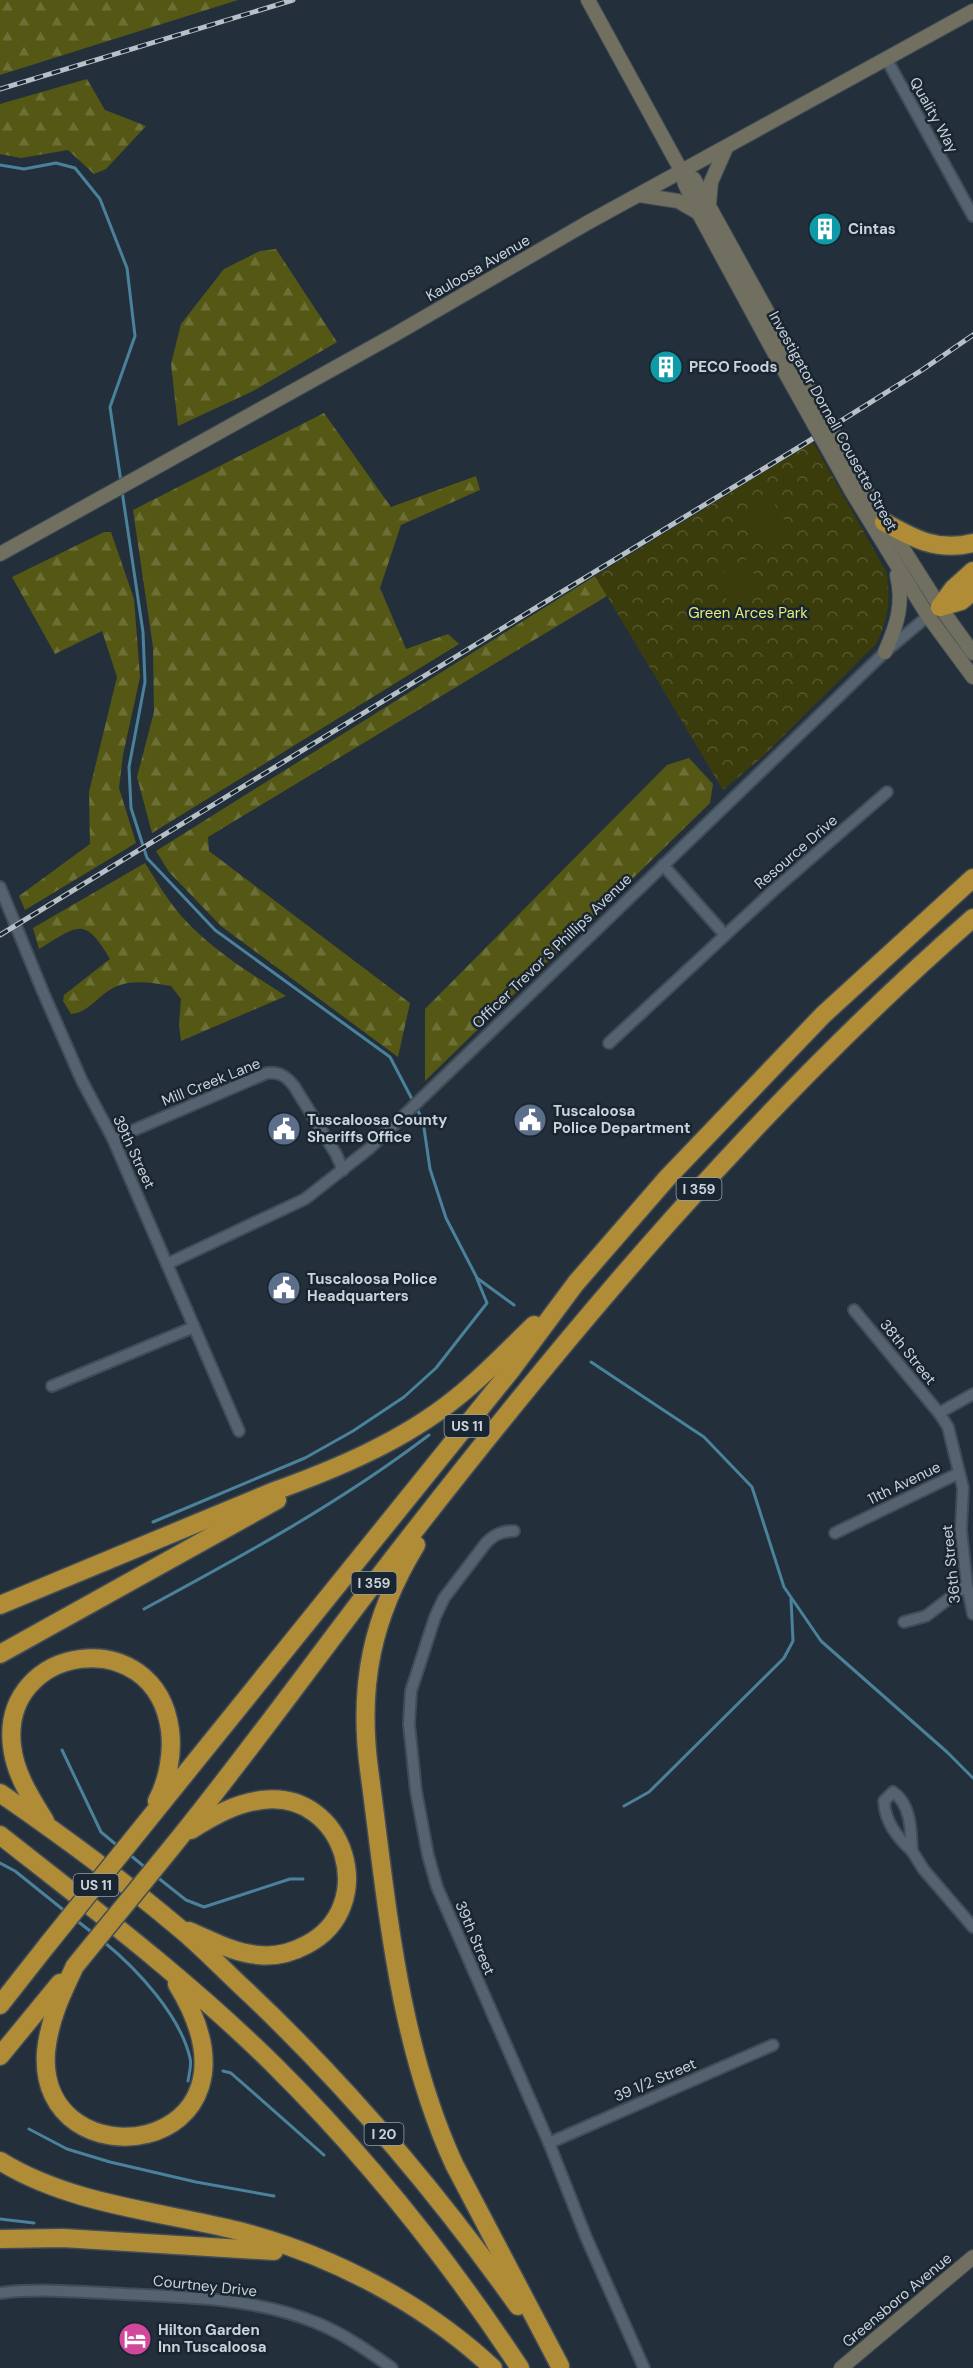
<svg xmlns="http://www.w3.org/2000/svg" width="973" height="2368" viewBox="0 0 973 2368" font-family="'DM Sans',sans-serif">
<defs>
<pattern id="forest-firs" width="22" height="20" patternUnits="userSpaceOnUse" patternTransform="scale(1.5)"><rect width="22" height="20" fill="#555814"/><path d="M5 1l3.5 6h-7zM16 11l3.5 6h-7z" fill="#6c6f36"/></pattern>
<pattern id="park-crowns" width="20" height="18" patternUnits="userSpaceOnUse" patternTransform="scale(1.5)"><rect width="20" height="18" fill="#3a3c0b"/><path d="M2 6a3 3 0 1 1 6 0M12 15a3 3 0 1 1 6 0" fill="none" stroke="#55572e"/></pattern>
</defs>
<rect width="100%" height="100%" fill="#23303b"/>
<!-- forest -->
<g fill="url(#forest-firs)">
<path d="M0,0h238l-238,75z"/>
<path d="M87,79l18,31 41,16 -40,43 -12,5 -26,-24 -47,8 -21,-4v-50z"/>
<path d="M276,249l61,93 -84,49 -75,35 -7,-62 10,-40 43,-55 36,-18z"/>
<path d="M324,413l67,94 85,-31 4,14 -79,35 -21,63 26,61 42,-15 11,10 -307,189 -15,-56 17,-65 -1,-65 -20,-137z"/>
<path d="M104,532h7l23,67 6,78 -17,78 -4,33 17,55 -111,67 -6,-14 71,-52 -1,-52 28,-115 -15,-46 -47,23 -43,-77z"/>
<path d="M595,576l12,20 -399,241 1,14 201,152 -12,54 -177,-131 -52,-54 -13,-21z"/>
<path d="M689,758l24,26 -3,19 -285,278v-72l242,-244z"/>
<path d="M145,863c12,19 24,40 40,57 29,31 66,54 101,76l-105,45 -2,-16 2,-26 -10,-13c-17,-3 -39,-7 -56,1 -16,7 -26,26 -44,27l-8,-13 1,-6 46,-36c-26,-44 -32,-33 -71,-10l-6,-21z"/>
</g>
<!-- park -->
<path fill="url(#park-crowns)" d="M813,442l73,129c5,28 3,47 -10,73l-114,113 -39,33 -128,-214z"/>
<!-- pitch -->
<g fill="#3a3c0b">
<path d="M771,498l8,14 -28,17 -9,-13z"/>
<path d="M781,515l8,13 -28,18 -8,-13z"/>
<path d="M747,559c14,25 12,40 -12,56l-20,-37z"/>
</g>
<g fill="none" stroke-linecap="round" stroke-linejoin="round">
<!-- stream -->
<g stroke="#4a819b" stroke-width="3">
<path d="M0,165l24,4 32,-6 19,5 25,31 27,69 8,68 -25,71 11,75"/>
<path d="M122,491l21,141 2,50 -16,85 2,41 16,50 68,72 175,127 23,44"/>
<path d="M416,1107l7,14 7,48 16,49 31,60 37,27"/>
<path d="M591,1362l113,75 48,50 32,100 37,54 126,111 26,26"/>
<path d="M153,1522l152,-64 48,-27 51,-34 32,-29 51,-65 -10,-24"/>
<path d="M144,1609c98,-53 196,-106 285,-174"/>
<path d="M62,1750l39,82 18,15"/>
<path d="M624,1806l25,-14 135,-134 9,-17 -2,-42"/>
<path d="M129,1854l18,15"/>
<path d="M0,1863l15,8 51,41"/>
<path d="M157,1877l29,23 18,7 86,-28h13"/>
<path d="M76,1920l18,14"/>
<path d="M104,1942c33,27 76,73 86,116 2,7 -1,16 -2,23"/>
<path d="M223,2071l8,2 93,82"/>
<path d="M29,2129l38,20 43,13 86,20 78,14"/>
<path d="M0,2219l34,4"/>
</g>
<!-- street casing -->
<g stroke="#414c56" stroke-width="14">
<g id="street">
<path d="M887,60l86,156"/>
<path d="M663,865l62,70"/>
<path d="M0,887l43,105 39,89 31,58 126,292"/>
<path d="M609,1043l165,-153 113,-98"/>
<path d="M113,1139l154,-66c13,-1 19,3 27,13l42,68 7,16"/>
<path d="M167,1264l138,-65 65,-51 515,-496 43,-36"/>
<path d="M854,1310l85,103 9,14 15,61 -2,42 6,55 6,29"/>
<path d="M52,1386l142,-59"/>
<path d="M939,1413l34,-19"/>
<path d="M514,1531c-12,0 -19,3 -28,12l-42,55 -9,19 -24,74 -2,33 7,67 12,64 9,32 112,256 37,94 58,131"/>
<path d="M835,1533l124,-60"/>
<path d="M904,1622l22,-6 41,-31"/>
<path d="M893,1792c18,12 18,38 19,59 -15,-14 -27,-29 -28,-50z"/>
<path d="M912,1851l12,19 49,57"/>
<path d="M549,2143l224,-98"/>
<path d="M0,2293c40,-5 83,-1 124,1 65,3 132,4 193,29 27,11 51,28 75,45"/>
</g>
</g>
<!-- secondary casing -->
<g stroke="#414c56" stroke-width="16">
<g id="secondary">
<path d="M588,0l94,172 3,12 13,28 78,144"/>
<path d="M682,172l12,7 95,172"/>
<path d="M639,195l39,6 19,11"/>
<path d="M709,204l2,-22 15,-34"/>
<path d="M862,484l78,123 33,46"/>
<path d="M852,492l76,124 45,61"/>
<path d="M0,554l394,-219 193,-112 386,-212"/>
<path d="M885,652c12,-27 19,-48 12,-77"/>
<path d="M841,2368l132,-111"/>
</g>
</g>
<!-- highway casing -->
<g stroke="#414c56" stroke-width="21">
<g id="highway">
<path d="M884,522c30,17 54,30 89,21"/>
<path d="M940,607l13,-18 20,-18"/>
<path d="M940,607l21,-6 12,-10"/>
<path d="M416,1545c-44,72 -58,140 -47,224 18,133 28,271 85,395l106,202"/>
<path d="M0,1605l272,-113c64,-23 131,-51 184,-94 28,-22 53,-49 78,-73"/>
<path d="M0,1654l277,-154"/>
<path d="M0,1793c61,42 121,86 178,134 21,17 40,37 60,56 105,98 197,206 280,323"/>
<path d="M45,1821c-14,-23 -30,-47 -33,-75 -12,-102 143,-125 158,-16 3,23 -2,50 -13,71"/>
<path d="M144,1825l368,-456 64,-86 92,-106 155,-162 150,-137"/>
<path d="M0,1835c94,74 189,146 274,230 93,92 174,194 246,303"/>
<path d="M172,1847c79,-97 152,-200 229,-299 174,-224 358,-443 572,-630"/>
<path d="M189,1931c22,9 44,22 69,24 17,2 33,-2 48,-10 75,-38 39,-156 -44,-145 -26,3 -49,16 -71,30"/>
<path d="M75,1966c-13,27 -26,54 -29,86 -10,135 237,106 131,-68"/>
<path d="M0,2005l48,-61"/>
<path d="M0,2056l60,-73"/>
<path d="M0,2161c71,44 160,50 239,70 93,24 184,72 254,137"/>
<path d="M0,2239l63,-1 211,13"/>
</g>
</g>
<!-- street -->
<use href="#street" stroke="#556370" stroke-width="10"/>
<!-- secondary -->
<use href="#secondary" stroke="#716f5f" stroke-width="14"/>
<!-- highway -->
<use href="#highway" stroke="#b18c37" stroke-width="18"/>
<!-- rail casing -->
<g stroke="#b7c0c7" stroke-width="5">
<g id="rail">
<path d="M0,89l293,-89"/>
<path d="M0,935l809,-494 113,-71 51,-35"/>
</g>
</g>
<!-- rail -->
<use href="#rail" stroke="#192631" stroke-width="3" stroke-dasharray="9" stroke-linecap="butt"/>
<!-- secondary-bridge casing -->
<g stroke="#414c56" stroke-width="16" stroke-linecap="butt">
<g id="secondary-bridge">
<path d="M789,351l73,133"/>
<path d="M776,356l76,136"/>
</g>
</g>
<!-- highway-bridge casing -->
<g stroke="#414c56" stroke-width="21" stroke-linecap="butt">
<g id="highway-bridge">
<path d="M48,1944l96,-119"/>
<path d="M75,1966l97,-119"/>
</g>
</g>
<!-- secondary-bridge -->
<use href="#secondary-bridge" stroke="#716f5f" stroke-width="14"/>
<!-- highway-bridge -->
<use href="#highway-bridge" stroke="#b18c37" stroke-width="18"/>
</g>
<!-- icons -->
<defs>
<g id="building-disc" transform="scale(1.725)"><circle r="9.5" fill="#0f9aa8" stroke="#192631"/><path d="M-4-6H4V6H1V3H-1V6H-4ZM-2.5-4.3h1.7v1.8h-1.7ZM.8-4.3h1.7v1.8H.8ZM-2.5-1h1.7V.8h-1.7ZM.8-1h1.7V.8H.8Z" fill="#fff"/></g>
<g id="civic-disc" transform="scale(1.725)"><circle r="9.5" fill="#5c6f8a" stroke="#192631"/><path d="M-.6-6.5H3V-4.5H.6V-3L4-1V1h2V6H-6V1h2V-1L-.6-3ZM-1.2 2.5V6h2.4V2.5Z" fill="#fff"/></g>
<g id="hotel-disc" transform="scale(1.725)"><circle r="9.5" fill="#d1479c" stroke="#192631"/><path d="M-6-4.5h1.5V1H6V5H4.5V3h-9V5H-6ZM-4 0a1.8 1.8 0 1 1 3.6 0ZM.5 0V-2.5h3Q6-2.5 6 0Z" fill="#fff"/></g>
</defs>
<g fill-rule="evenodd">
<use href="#building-disc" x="825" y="229"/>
<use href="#building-disc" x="666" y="367"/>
<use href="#civic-disc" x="530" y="1120"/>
<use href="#civic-disc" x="284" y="1129"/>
<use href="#civic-disc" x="284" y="1288"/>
<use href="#hotel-disc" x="135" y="2339"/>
</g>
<g text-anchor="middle" stroke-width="5" stroke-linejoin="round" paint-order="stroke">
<!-- shield labels -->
<g fill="#192631" stroke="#969fa7" stroke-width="1.5">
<rect x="676.5" y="1178" width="45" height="22" rx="4.5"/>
<rect x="444.5" y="1415" width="45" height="22" rx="4.5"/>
<rect x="351.5" y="1572" width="45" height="22" rx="4.5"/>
<rect x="73.5" y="1874" width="45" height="22" rx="4.5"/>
<rect x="364.5" y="2123" width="39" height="22" rx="4.5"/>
</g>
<g font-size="14" font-weight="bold" fill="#cbd3da">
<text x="699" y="1194">I 359</text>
<text x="467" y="1431">US 11</text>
<text x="374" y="1588">I 359</text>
<text x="96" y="1890">US 11</text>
<text x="384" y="2139">I 20</text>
</g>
<!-- street labels -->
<g font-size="15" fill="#cbd3da" stroke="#192631">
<text transform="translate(934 115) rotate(61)" y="5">Quality Way</text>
<text transform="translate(478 268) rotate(-30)" y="5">Kauloosa Avenue</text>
<text transform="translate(833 421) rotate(61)" y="5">Investigator Dornell Cousette Street</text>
<text transform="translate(796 852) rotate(-41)" y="5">Resource Drive</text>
<text transform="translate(552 951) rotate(-44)" y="5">Officer Trevor S Phillips Avenue</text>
<text transform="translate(211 1082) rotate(-22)" y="5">Mill Creek Lane</text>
<text transform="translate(134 1152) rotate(65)" y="5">39th Street</text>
<text transform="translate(908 1352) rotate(51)" y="5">38th Street</text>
<text transform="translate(904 1483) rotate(-26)" y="5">11th Avenue</text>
<text transform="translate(951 1564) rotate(-96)" y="5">36th Street</text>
<text transform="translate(475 1938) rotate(67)" y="5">39th Street</text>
<text transform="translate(655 2080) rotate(-23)" y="5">39 1/2 Street</text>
<text transform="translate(205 2286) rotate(6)" y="5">Courtney Drive</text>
<text transform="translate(897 2300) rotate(-40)" y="5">Greensboro Avenue</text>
</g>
<!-- poi labels -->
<g font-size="15" font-weight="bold" fill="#cbd3da" stroke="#192631" text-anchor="start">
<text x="848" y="234">Cintas</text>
<text x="689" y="372">PECO Foods</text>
<text x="553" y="1116">Tuscaloosa<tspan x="553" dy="17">Police Department</tspan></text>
<text x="307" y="1125">Tuscaloosa County<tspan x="307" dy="17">Sheriffs Office</tspan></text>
<text x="307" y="1284">Tuscaloosa Police<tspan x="307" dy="17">Headquarters</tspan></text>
<text x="158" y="2335">Hilton Garden<tspan x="158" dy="17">Inn Tuscaloosa</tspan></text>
</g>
<!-- park labels -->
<g font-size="15" fill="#e5ec79" stroke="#192631">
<text x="748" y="618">Green Arces Park</text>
</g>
</g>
</svg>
